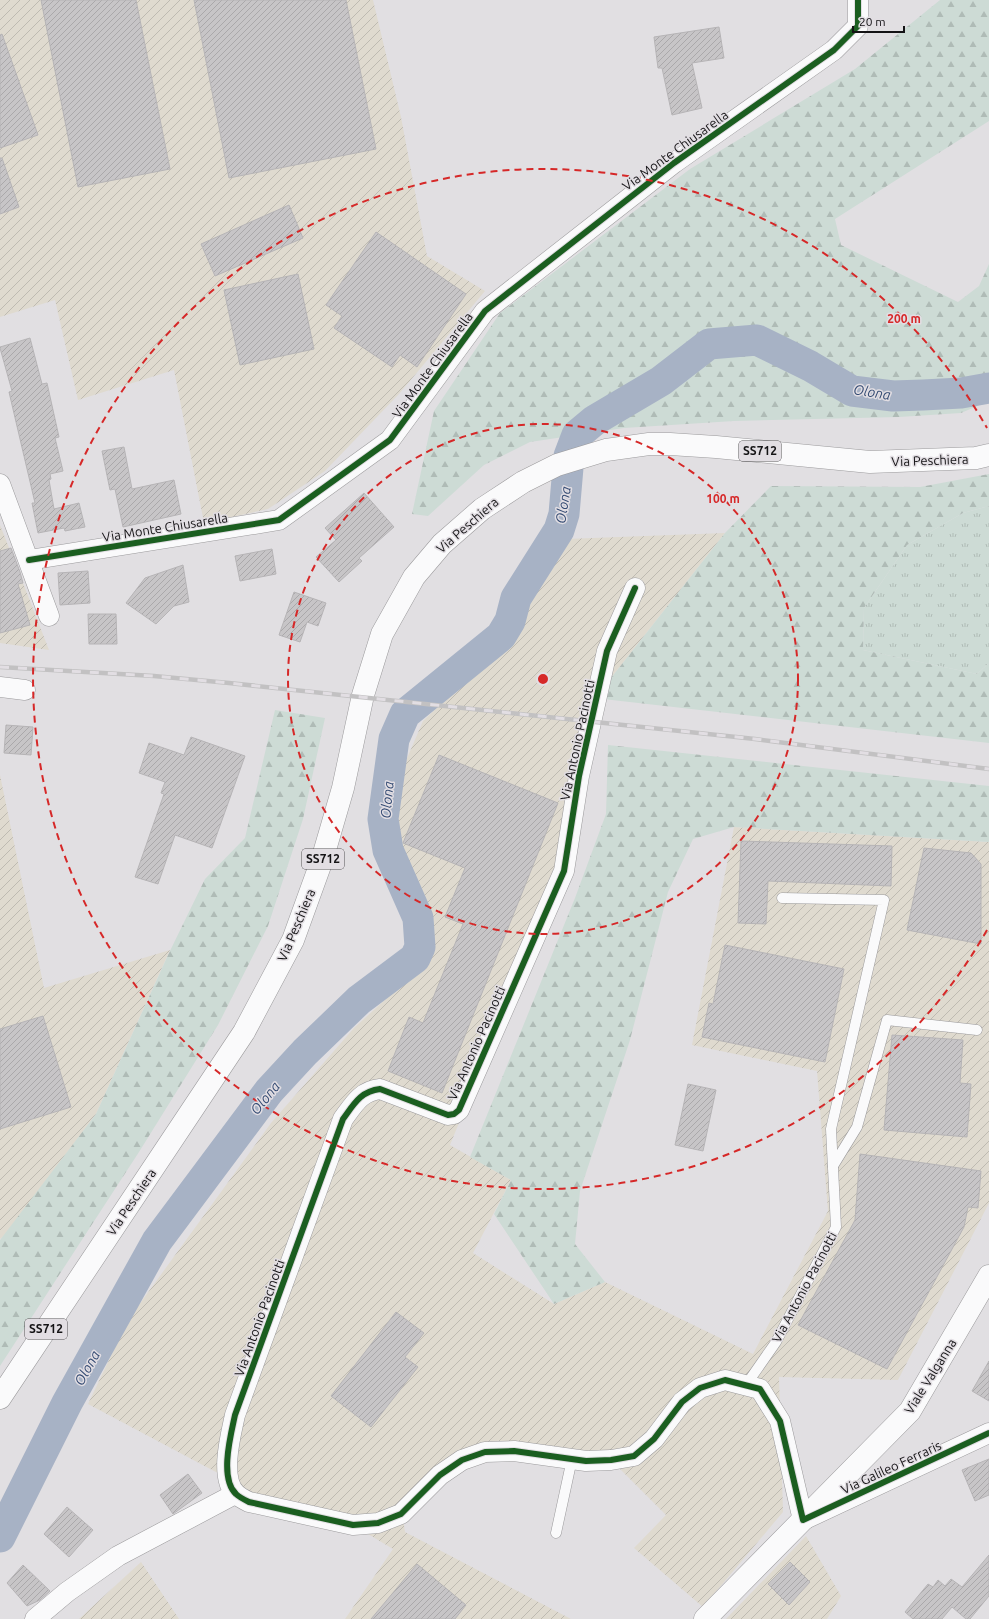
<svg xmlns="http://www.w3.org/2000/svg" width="989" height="1619" viewBox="0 0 989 1619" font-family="Ubuntu,sans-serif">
<defs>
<pattern id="industrial-furrows" width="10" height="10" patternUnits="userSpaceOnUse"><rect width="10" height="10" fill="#dfdacf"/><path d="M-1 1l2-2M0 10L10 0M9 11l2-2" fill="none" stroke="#bebab1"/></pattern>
<pattern id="grass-tufts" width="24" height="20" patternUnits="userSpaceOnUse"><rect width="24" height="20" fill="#cddbd5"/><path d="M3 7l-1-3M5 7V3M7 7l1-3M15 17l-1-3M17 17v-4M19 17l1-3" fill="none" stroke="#afbbb6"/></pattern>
<pattern id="forest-firs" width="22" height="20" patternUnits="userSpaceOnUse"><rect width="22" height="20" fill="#cddbd5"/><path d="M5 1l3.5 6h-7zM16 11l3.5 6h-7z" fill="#afbbb6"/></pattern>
<pattern id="building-hatch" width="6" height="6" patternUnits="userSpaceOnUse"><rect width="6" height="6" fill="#c7c5c7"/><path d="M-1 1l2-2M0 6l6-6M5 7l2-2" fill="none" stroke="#aaa8aa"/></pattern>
</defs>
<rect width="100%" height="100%" fill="#e1dfe2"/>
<!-- industrial -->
<g fill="url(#industrial-furrows)">
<path d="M0,0h373l28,117 26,139 58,35 -86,103 -74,77 -57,38 -64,14 -30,-153 -96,30 -23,-100 -55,17z"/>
<path d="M0,525l23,58 26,67 -49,-7z"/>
<path d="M725,533l-118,150 -45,187 -112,275 61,35 -38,73 81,51 51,-22 148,72 75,-143 -11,-140 -125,-26 42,-218 255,15v361l-91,177 -119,-3 4,135 -80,95 -69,-59 32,-33 -55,-55 -126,-8 -83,59 3,21 166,87h-226l48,-70 -40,-24 -104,-23 -20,-23 -141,-75 40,-84 143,-197 83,-95 66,-60 9,-50 -29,-79 -4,-55 27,-63 84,-80 59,-102z"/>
<path d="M0,775l44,213 126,-38 -74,164 -90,120 -6,5z"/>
<path d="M806,1536l35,60 -14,23h-101z"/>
<path d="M141,1562l38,57h-100z"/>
</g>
<!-- grass -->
<path fill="url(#grass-tufts)" d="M989,506v157l-12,11 -114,-24 1,-42 43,-63 56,-32z"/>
<!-- forest -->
<g fill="url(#forest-firs)">
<path d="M940,0h49v121l-154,98 6,26 117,57 21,-16 10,-22v137l-28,12 -62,4 -165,4 -110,7 -94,14 -46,23 -56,51 -16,-2 22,-103 66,-98 190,-144 165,-100z"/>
<path d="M989,474v32l-26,7 -56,32 -43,63 -1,42 114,24 12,-11v80l-386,-44 4,-16 118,-150 46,-47 149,1z"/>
<path d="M275,710l50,8 -22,101 -35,107 -50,99 -79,127 -139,214v-126l96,-126 72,-159 37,-76 40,-41z"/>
<path d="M608,745l381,41v56l-255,-15 -41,12 -25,53 -38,148 -50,151 -5,53 30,38 -51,22 -60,-90 17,-34 -41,-23 105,-259 31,-84z"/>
</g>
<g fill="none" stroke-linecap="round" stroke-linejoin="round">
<!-- river -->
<path stroke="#a7b2c5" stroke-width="31" d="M0,1537l67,-134 90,-162 112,-150 36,-39 54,-52 56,-42 5,-11 -2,-29 -30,-68 -5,-31 11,-80 11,-25 96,-78 9,-15 6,-23 43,-68 5,-16 5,-58 8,-21 18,-15 66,-39 48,-37 48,-4 53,26 42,25 41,5 30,-1 38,-2 28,-5"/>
</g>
<!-- building -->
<g fill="url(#building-hatch)" stroke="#b6b4b6">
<path d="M41,0h95l34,169 -92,18z"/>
<path d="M194,0h152l30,149 -147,29z"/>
<path d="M719,27l5,31 -32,5 10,45 -30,7 -10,-47h-4l-4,-31z"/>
<path d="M2,34l36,101 -38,13v-113z"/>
<path d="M0,158h2l17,49 -19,7z"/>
<path d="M289,205l14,33 -88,38 -14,-32z"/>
<path d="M376,232l90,62 -49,73 -17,-12 -8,12 -58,-39 8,-12 -16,-11z"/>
<path d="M298,274l16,75 -74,16 -16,-75z"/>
<path d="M30,338l12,46 5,-1 12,54 -4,1 8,33 -13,3 1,5 -2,1 5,29 25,-6 6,24 -20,4 -1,-3 -26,5 -6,-30h3l-26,-111 3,-1 -12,-43v-1z"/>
<path d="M124,447l8,42 42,-9 7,34 -58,13 -8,-38 -5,1 -8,-39z"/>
<path d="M364,493l30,34 -35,31 3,3 -23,21 -23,-25 20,-17 -11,-12z"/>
<path d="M11,548l9,24 3,11 -5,1 12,41 -30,8v-82z"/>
<path d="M272,549l4,25 -36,7 -5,-25z"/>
<path d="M183,565l6,37 -15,4 -18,18 -30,-21 19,-25z"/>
<path d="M88,571l2,32 -30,2 -2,-32z"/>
<path d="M294,592l32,11 -8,23 -11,-4 -7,20 -21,-7z"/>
<path d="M88,614h28l1,30h-28z"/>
<path d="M6,725l27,2 -2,28 -27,-2z"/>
<path d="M191,737l54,19 -33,92 -37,-13 -17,49 -23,-7 29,-83 -3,-1 4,-11 -26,-9 10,-30 35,12z"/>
<path d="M439,755l119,48 -116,290 -54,-22 21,-54 14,6 40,-99 -18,-7 20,-49 -62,-25z"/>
<path d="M741,841l151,5 -1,40 -123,-5 -2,43 -28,-1z"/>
<path d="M924,848l47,5 10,11v80l-74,-14z"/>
<path d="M725,945l119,24 -19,93 -123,-25 7,-34 4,1z"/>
<path d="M43,1016l28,91 -71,22v-100z"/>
<path d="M892,1035l71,5 -3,43 11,1 -4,53 -83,-7z"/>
<path d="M688,1084l28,6 -13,61 -28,-6z"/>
<path d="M860,1154l121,17 -3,37 -10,-1 -4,20 -77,142 -89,-44 57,-105z"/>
<path d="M396,1312l28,21 -19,24 13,10 -47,60 -40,-31z"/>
<path d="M989,1361v40l-17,-10z"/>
<path d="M989,1459v36l-14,6 -13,-31z"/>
<path d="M188,1474l14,19 -29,21 -13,-19z"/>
<path d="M67,1507l26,23 -24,27 -25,-23z"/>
<path d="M989,1555v41l-19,23h-4l-14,-12 -10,12h-29l-8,-7 23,-28 5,3 5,-7 7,6 6,-7 11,8z"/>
<path d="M790,1562l20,20 -21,23 -21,-21z"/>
<path d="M417,1564l49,41 -11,14h-84z"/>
<path d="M23,1565l27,26 -10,9 -13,6 -20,-23z"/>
</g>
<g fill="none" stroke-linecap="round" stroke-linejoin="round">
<!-- service casing -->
<g stroke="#9b9a9c" stroke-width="11">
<g id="service">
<path d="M833,1166l24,-39 30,-107 90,10"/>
<path d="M746,1385l30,-43 60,-115 -5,-98 53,-229 -102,-2"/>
<path d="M556,1533l16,-74"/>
</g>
</g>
<!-- minor casing -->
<g stroke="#9b9a9c" stroke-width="21">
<g id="minor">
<path d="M0,484l49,132"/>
<path d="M29,560l250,-40 111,-80 95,-129 189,-148 160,-113 24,-24v-26"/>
<path d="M635,588l-28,63 -28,125 -15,95 -105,239 -5,4 -6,1 -68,-26c-19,2 -26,15 -37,30l-108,296c-4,19 -16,63 1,79 3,3 9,6 13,8l104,23 25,-2 23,-9 39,-39 22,-15 23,-8 29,-1 72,10 25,-1 23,-4 20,-17 28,-37 18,-14 25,-8 35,9 20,32 23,99 186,-87"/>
<path d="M0,687l25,3"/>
<path d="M35,1619l32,-27 51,-36 117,-62"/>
</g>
</g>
<!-- secondary casing -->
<g stroke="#9b9a9c" stroke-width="23">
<path id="secondary" d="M705,1619l205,-208 79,-135"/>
</g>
<!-- primary casing -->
<g stroke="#9b9a9c" stroke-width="23">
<path id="primary" d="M0,1398l244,-366 49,-92 29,-80 21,-72 20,-93 19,-61 32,-57 28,-33 40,-35 41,-27 34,-17 49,-15 43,-6h21l46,3 154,15 106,-4 13,-3"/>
</g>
<!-- service -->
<use href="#service" stroke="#fafafb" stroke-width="10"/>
<!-- minor -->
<use href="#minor" stroke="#fafafb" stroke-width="20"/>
<!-- secondary -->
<use href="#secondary" stroke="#fafafb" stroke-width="22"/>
<!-- primary -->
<use href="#primary" stroke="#fafafb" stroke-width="22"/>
<!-- rail casing -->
<g stroke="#c2c1c2" stroke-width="4.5">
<path id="rail" d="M0,667l154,9 75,7 526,56 234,30"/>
</g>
<!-- rail -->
<use href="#rail" stroke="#e2dee3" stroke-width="3" stroke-dasharray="9" stroke-linecap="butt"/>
<!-- cycleway casing -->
<g stroke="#e2dee3" stroke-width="8">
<g id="cycleway">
<path d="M29,560l250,-40 111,-80 95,-129 189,-148 160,-113 24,-24v-26"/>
<path d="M635,588l-28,63 -28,125 -15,95 -105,239 -5,4 -6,1 -68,-26c-19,2 -26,15 -37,30l-108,296c-4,19 -16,63 1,79 3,3 9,6 13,8l104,23 25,-2 23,-9 39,-39 22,-15 23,-8 29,-1 72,10 25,-1 23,-4 20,-17 28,-37 18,-14 25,-8 35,9 20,32 23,99 186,-87"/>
</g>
</g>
<!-- cycleway -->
<use href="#cycleway" stroke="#1b5e20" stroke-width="6"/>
</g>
<!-- distance rings -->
<g fill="none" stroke="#d62828" stroke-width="2" stroke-dasharray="7 5">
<circle cx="543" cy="679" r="255"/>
<path d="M987 930A510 510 0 1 1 987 428"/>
</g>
<g text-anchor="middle" stroke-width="3" stroke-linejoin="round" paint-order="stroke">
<!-- shield labels -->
<g fill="#e2dee3" stroke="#525053" stroke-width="1">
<rect x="739" y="441" width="42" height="20" rx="3"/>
<rect x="302" y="849" width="42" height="20" rx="3"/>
<rect x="25" y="1319" width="42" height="20" rx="3"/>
</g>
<g font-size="12" font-weight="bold" fill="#141315">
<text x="760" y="455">SS712</text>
<text x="323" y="863">SS712</text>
<text x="46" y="1333">SS712</text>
</g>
<!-- street labels -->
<g font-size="13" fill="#141315" stroke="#e2dee3">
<text transform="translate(675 150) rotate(-36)" y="5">Via Monte Chiusarella</text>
<text transform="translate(432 365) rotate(-54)" y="5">Via Monte Chiusarella</text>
<text transform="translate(930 460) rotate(-2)" y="5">Via Peschiera</text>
<text transform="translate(467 525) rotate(-41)" y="5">Via Peschiera</text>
<text transform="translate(165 527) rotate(-9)" y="5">Via Monte Chiusarella</text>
<text transform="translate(577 740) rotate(-78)" y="5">Via Antonio Pacinotti</text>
<text transform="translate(296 925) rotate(-67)" y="5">Via Peschiera</text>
<text transform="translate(476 1043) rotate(-66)" y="5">Via Antonio Pacinotti</text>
<text transform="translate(131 1202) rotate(-56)" y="5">Via Peschiera</text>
<text transform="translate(804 1287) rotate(-62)" y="5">Via Antonio Pacinotti</text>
<text transform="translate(259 1318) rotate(-70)" y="5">Via Antonio Pacinotti</text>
<text transform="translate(930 1376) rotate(-58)" y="5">Viale Valganna</text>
<text transform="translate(891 1467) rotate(-25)" y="5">Via Galileo Ferraris</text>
</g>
<!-- water labels -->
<g font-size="14" font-style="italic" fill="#344b73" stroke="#e2dee3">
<text transform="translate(872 392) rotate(9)" y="5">Olona</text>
<text transform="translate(563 505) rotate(-81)" y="5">Olona</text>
<text transform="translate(387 800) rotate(-85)" y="5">Olona</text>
<text transform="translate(265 1098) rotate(-51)" y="5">Olona</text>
<text transform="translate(87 1368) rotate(-61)" y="5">Olona</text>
</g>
</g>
<circle cx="543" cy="679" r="6" fill="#d62828" stroke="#e2dee3" stroke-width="2"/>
<g font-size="12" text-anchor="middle" font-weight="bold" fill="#d62828" stroke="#e2dee3" stroke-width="3" stroke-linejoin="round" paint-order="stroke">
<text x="904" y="323">200 m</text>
<text x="723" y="503">100 m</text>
</g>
<!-- scale -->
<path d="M853 26v6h51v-6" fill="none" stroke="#141315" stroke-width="2"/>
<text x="859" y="26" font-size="12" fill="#141315" stroke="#e2dee3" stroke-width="3" paint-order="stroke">20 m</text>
</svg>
